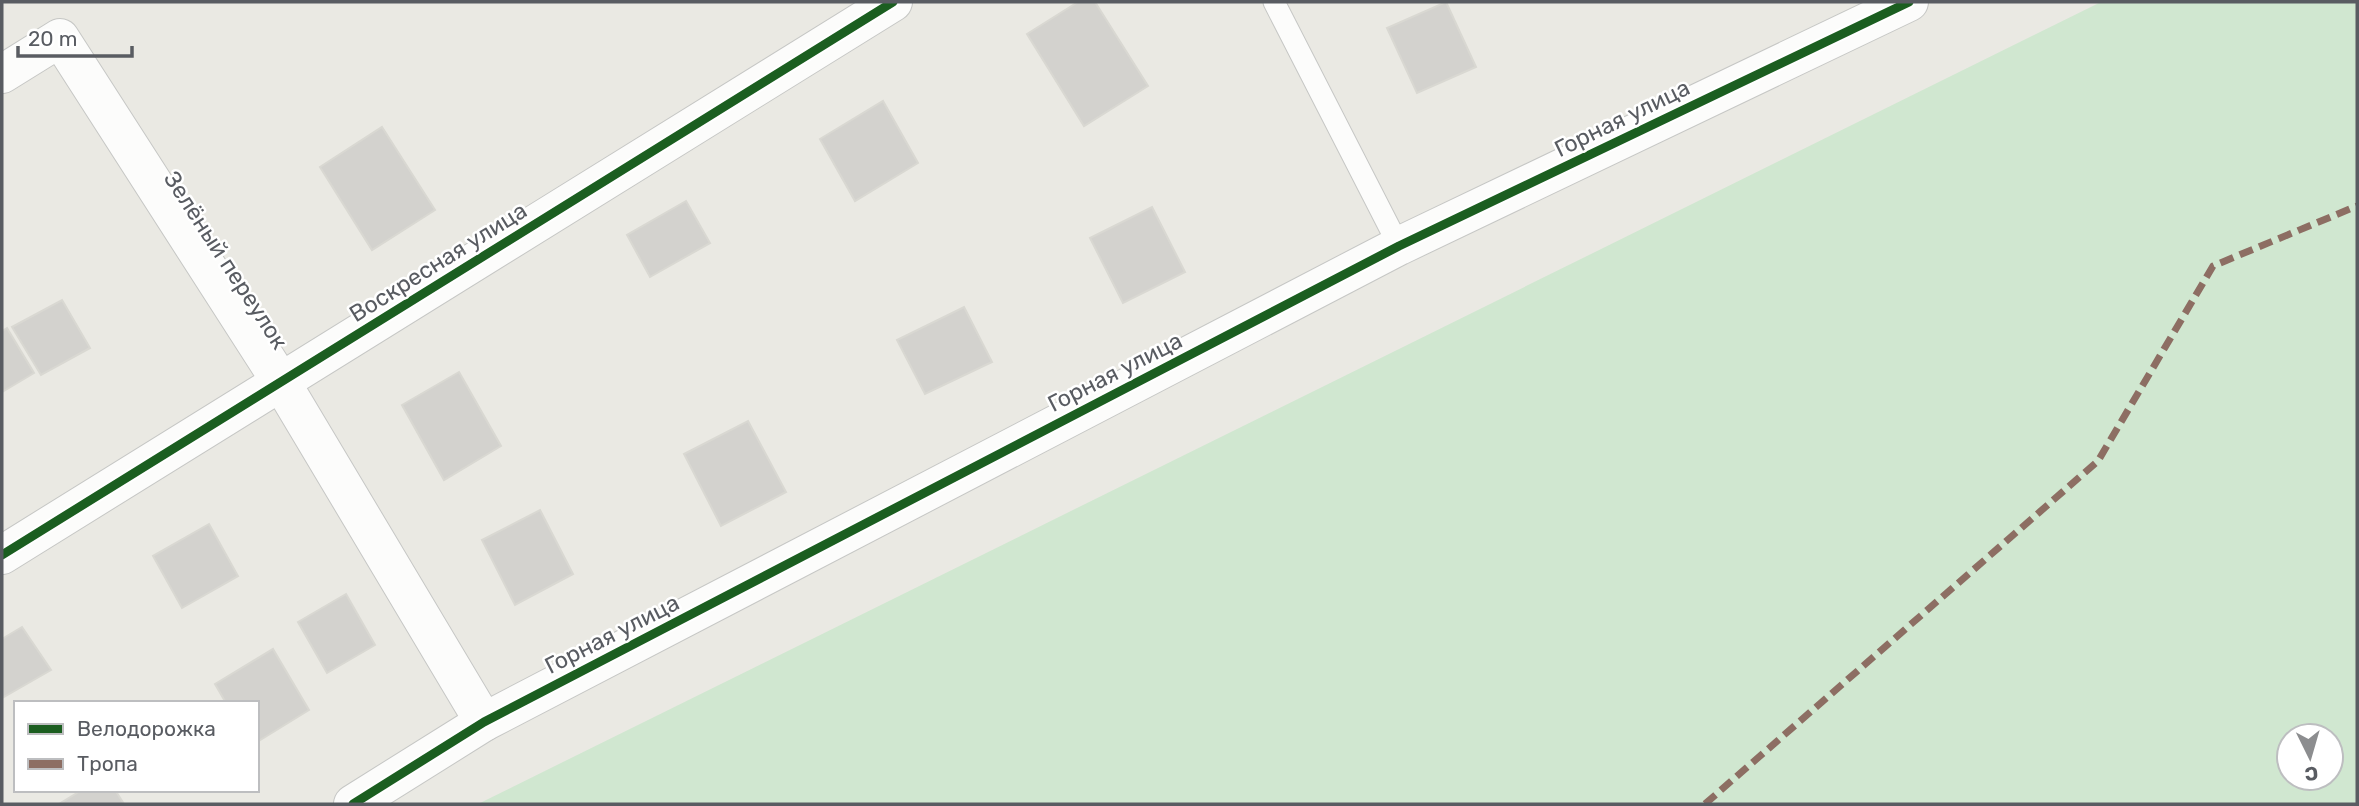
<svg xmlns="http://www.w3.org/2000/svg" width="2359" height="806" viewBox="0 0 2359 806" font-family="Rubik,sans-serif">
<rect width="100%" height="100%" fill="#eae9e3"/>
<!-- green -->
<path fill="#d0e7d0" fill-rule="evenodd" d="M2101,2h256v802h-1879zM2289,736h42v42h-42z"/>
<!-- building -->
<g fill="#d3d2ce" stroke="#d9d8d2" stroke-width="2">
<path d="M1078,2h17l53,84 -64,40 -57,-92z"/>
<path d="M1446,2l30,65 -59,26 -30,-65z"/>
<path d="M883,101l35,62 -63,38 -35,-62z"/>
<path d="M382,127l53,83 -63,40 -52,-83z"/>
<path d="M686,201l24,42 -60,34 -23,-42z"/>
<path d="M1152,207l33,65 -62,31 -33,-65z"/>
<path d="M62,300l28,48 -49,27 -29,-48z"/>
<path d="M964,307l28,55 -67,32 -28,-54z"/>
<path d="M7,328l27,45 -32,19v-61z"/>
<path d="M459,372l42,74 -57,34 -42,-75z"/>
<path d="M748,421l38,71 -65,34 -37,-72z"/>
<path d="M540,510l33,64 -58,31 -33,-65z"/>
<path d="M209,524l29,52 -56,32 -29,-52z"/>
<path d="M346,594l29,51 -48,28 -29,-51z"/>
<path d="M22,627l29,43 -49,28v-59z"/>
<path d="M273,649l36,61 -52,32v-39h-31l-11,-19z"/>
<path d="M82,790h33l9,14h-65z"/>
</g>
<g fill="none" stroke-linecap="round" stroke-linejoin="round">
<!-- service casing -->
<g stroke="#c6c7c5" stroke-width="23">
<path id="service" d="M1274,2l125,244"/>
</g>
<!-- minor casing -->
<g stroke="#c6c7c5" stroke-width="40">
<g id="minor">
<path d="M2,74l58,-36 221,344 203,340"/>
<path d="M2,555l891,-553"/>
<path d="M353,804l131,-82 915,-476 510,-244"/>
</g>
</g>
<!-- service -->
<use href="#service" stroke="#fcfcfb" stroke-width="21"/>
<!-- minor -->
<use href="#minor" stroke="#fcfcfb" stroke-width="38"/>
<!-- quiet -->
<path stroke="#8d6e63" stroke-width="7" stroke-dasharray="14 7" stroke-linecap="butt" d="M1705,804l393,-343 115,-195 144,-60"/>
<!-- cycleway casing -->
<g stroke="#fff" stroke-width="13">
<g id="cycleway">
<path d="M2,555l891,-553"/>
<path d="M353,804l131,-82 915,-476 510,-244"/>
</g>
</g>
<!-- cycleway -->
<use href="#cycleway" stroke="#1b5e20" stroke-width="9"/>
</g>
<g text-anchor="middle" stroke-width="5" stroke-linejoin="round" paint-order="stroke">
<!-- street labels -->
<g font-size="23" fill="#595c62" stroke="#fff">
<text transform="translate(1622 118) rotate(-26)" y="8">Горная улица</text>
<text transform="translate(226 260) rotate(57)" y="8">Зелёный переулок</text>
<text transform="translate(438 262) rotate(-32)" y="8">Воскресная улица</text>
<text transform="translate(1115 372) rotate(-27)" y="8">Горная улица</text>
<text transform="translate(612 634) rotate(-27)" y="8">Горная улица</text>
</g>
</g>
<!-- border -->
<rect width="2359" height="806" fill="none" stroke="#595c62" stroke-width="7"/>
<!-- legend -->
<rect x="14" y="701" width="245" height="91" fill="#ffffff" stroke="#bdbec0" stroke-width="2"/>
<rect x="28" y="724" width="35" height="10" fill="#1b5e20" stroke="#bdbec0" stroke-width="2"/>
<text x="77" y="736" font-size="21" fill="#595c62">Велодорожка</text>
<rect x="28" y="759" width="35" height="10" fill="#8d6e63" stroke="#bdbec0" stroke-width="2"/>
<text x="77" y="771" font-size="21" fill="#595c62">Тропа</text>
<!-- north arrow -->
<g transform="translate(2310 757) rotate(175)"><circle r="33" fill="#ffffff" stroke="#bdbec0" stroke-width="2"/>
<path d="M0-5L12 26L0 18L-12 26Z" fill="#8c8d8f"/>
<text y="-10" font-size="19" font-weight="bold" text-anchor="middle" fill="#595c62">С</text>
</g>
<!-- scale -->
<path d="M18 46v10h114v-10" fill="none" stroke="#595c62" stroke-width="3.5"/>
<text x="28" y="46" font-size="21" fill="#595c62" stroke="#ffffff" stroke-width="5" paint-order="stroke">20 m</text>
</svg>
